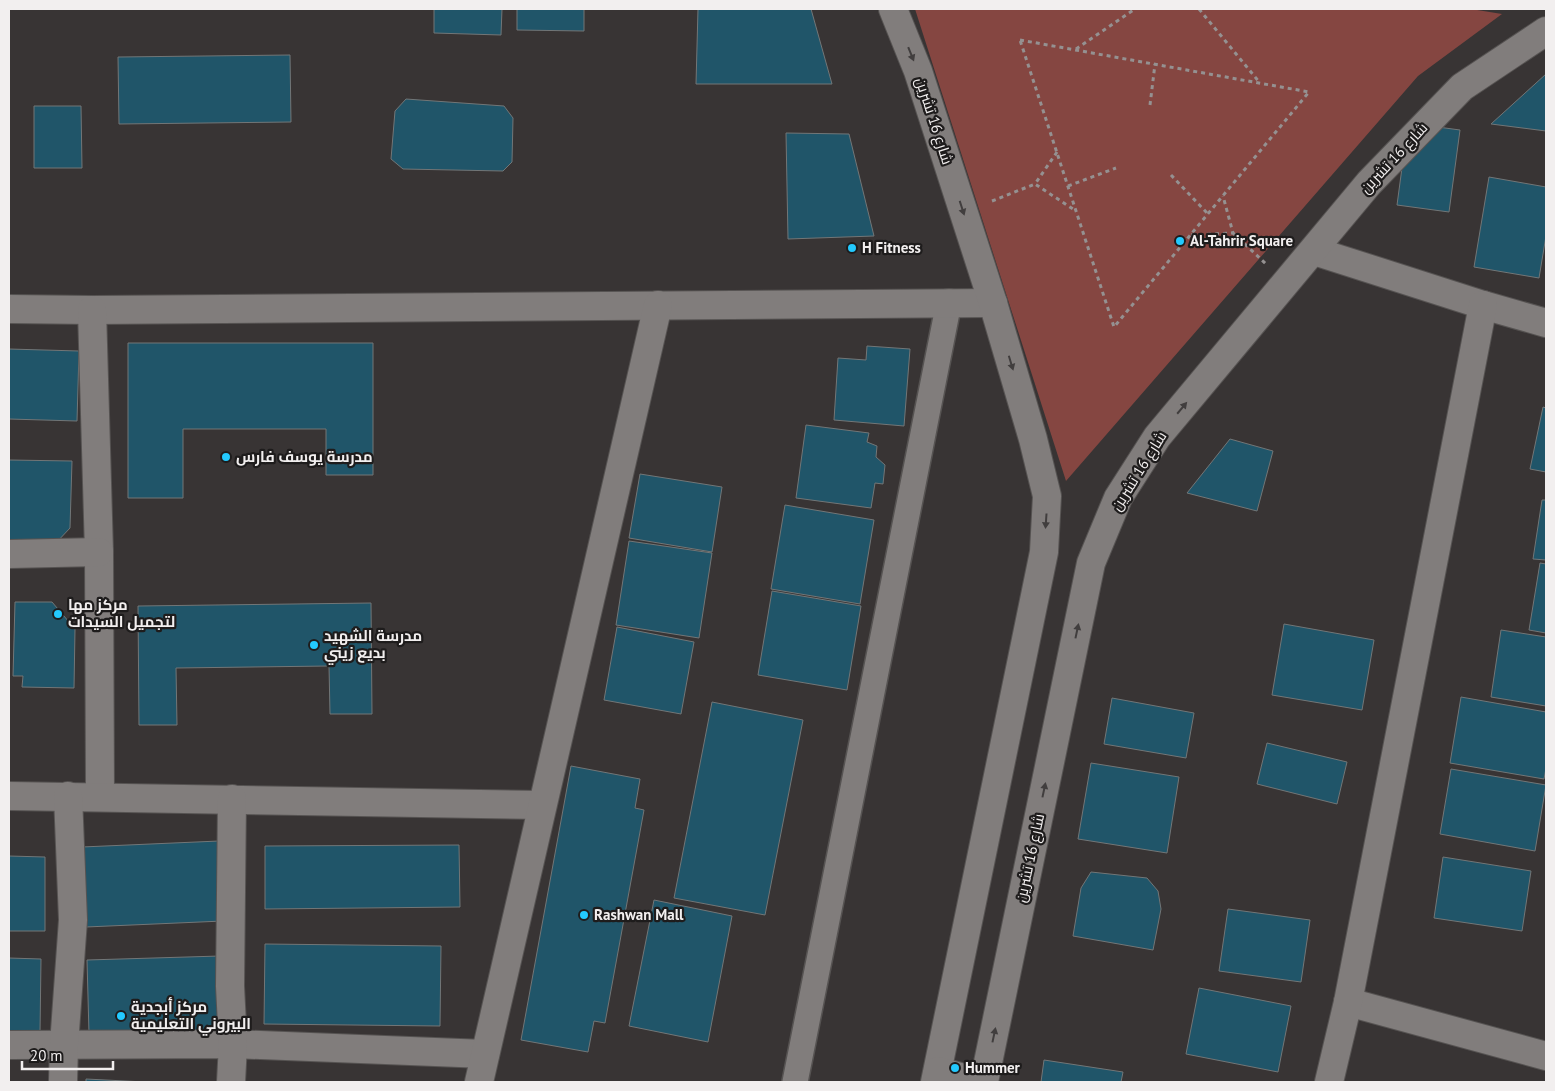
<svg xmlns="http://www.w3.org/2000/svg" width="1555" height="1091" viewBox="0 0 1555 1091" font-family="'PT Sans',Cairo,sans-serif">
<rect width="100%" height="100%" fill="#383434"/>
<!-- green -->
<path fill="#854641" d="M915,9h556l31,5 -84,62 -352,405z"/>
<!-- building -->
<g fill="#205569" stroke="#727677">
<path d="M434,9h68l-1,26 -67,-2z"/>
<path d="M517,9h67v22l-67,-1z"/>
<path d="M698,9h113l21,75h-136z"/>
<path d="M290,55l1,67 -172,2 -1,-67z"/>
<path d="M1546,74v57l-55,-7z"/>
<path d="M406,99l98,7 9,12 -1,44 -9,9 -100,-2 -12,-10 4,-48z"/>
<path d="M34,106h47l1,62h-48z"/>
<path d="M1408,123l52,7 -11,82 -52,-7z"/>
<path d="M786,133l63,1 25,102 -86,3z"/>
<path d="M1489,177l57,10v49l-7,42 -65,-11z"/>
<path d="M128,343h245v132h-47v-46h-143v69h-55z"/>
<path d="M867,346l43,3 -6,77 -70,-6 4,-62 28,2z"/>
<path d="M9,349l70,2 -2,70 -68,-2z"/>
<path d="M1543,407l3,1v64l-16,-3z"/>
<path d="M806,425l63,8 -2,9 10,4 -1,11 9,8 -2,19 -8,-1 -4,25 -75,-10z"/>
<path d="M1230,439l43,12 -16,60 -70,-18z"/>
<path d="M9,460l63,1 -2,67 -15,16 -46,-1z"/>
<path d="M640,474l82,13 -10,65 -83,-14z"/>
<path d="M1542,500h4v60l-13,-1z"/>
<path d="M785,505l89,15 -14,84 -89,-15z"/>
<path d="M629,541l83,12 -13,85 -83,-13z"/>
<path d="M1540,563l6,1v69l-17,-3z"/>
<path d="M772,591l89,15 -14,84 -89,-15z"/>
<path d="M15,602h37l23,27 -1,59 -52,-1 1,-11h-10z"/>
<path d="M371,603l1,111h-42l-1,-48 -153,2 1,57h-38l-1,-119z"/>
<path d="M1284,624l90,16 -12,70 -90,-15z"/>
<path d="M617,627l77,15 -13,72 -77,-14z"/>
<path d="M1501,630l45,7v69l-55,-9z"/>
<path d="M1461,697l85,15v56l-2,11 -94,-16z"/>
<path d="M1112,698l82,15 -8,45 -82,-14z"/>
<path d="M712,702l91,18 -38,195 -91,-17z"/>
<path d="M1267,743l80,19 -10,42 -80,-20z"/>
<path d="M1091,763l88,14 -12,76 -89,-14z"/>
<path d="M571,766l69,13 -5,29 9,2 -39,213 -11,-2 -6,31 -67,-12z"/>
<path d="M1451,769l95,16 -11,66 -95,-17z"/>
<path d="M219,841l4,80 -137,6 -4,-80z"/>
<path d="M459,845l1,62 -195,2v-63z"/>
<path d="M9,856l36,1v74h-36z"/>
<path d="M1443,857l88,14 -9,60 -88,-13z"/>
<path d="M1091,872l56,6 11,13 3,18 -8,41 -80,-14 8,-48z"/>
<path d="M654,900l78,16 -24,126 -79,-16z"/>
<path d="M1228,909l82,11 -9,62 -82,-11z"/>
<path d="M265,944l176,2 -1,80 -176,-2z"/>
<path d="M220,956l2,75 -133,3 -2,-74z"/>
<path d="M9,958l32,1 -1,74h-31z"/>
<path d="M1199,988l92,18 -13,66 -92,-18z"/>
<path d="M1044,1060l79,12 -2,10h-80z"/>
<path d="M86,1079l59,3h-59z"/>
</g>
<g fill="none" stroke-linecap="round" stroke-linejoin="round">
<!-- pedestrian casing -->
<g stroke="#565352" stroke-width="28">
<path id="pedestrian" d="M795,1082l154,-780"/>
</g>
<!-- minor casing -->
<g stroke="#565352" stroke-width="30">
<g id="minor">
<path d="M1314,251l169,54 63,18"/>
<path d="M9,309l83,1 901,-7"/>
<path d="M92,310l7,242 1,245"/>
<path d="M9,554l90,-2"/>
<path d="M9,796l533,9"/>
<path d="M1348,1002l198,54"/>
<path d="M9,1045l224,-1 252,10"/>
<path d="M63,1082l1,-37 9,-125 -5,-124"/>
<path d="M231,1082l2,-38 -3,-58 2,-187"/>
<path d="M479,1082l179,-777"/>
<path d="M1329,1082l19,-80 135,-697"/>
</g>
</g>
<!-- tertiary casing -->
<g stroke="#565352" stroke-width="30">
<g id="tertiary">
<path d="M893,9l25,62 75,232 40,136 14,57 -3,56 -109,530"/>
<path d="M938,1071l41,11"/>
<path d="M984,1082l107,-519 27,-65 39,-61 212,-254 93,-96 84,-56"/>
</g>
</g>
<!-- path -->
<g stroke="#959191" stroke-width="3" stroke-dasharray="4 4" stroke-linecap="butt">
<path d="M1199,9l61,74"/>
<path d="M1020,40l289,52 -195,235z"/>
<path d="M1076,49l59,-40"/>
<path d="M1150,105l5,-41"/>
<path d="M1057,152l-22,32 41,27"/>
<path d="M1171,175l37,39"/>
<path d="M1068,186l48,-18"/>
<path d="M992,201l43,-17"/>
<path d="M1233,233l33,31"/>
<path d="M1191,235l42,-2 -10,-37"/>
</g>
<!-- pedestrian -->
<use href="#pedestrian" stroke="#817d7c" stroke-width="25"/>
<!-- minor -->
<use href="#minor" stroke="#817d7c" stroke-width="28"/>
<!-- tertiary -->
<use href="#tertiary" stroke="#817d7c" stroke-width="28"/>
</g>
<!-- one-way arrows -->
<defs><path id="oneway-solid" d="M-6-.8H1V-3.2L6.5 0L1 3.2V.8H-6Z" transform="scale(1.25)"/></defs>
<g fill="#413e3e">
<use href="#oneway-solid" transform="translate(911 54) rotate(68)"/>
<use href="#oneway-solid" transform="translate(962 208) rotate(72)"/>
<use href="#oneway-solid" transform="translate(1011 363) rotate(73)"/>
<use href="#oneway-solid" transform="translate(1182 408) rotate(-50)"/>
<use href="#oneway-solid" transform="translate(1046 521) rotate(94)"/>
<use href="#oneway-solid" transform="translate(1077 631) rotate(-78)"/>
<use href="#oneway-solid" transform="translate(1044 790) rotate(-78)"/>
<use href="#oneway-solid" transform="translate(994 1035) rotate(-78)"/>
</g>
<!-- markers -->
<g fill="#23c9fe" stroke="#1e1c1c" stroke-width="2">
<circle cx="1180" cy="241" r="5"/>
<circle cx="852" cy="248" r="5"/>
<circle cx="226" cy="457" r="5"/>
<circle cx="58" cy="614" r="5"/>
<circle cx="314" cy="645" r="5"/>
<circle cx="584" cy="915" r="5"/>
<circle cx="121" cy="1016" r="5"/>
<circle cx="955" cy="1068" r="5"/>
</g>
<g text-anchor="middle" stroke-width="4.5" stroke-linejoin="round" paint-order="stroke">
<!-- street labels -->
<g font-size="15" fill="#f2efef" stroke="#1e1c1c">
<text transform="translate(934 121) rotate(72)" y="5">شارع 16 تشرين</text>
<text transform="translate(1394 158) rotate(-47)" y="5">شارع 16 تشرين</text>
<text transform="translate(1139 471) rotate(-58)" y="5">شارع 16 تشرين</text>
<text transform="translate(1030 858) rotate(-78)" y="5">شارع 16 تشرين</text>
</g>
<!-- poi labels -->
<g font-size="15" font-weight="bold" fill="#f2efef" stroke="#1e1c1c" text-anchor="start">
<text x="1190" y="246">Al-Tahrir Square</text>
<text x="862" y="253">H Fitness</text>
<text x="236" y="462">مدرسة يوسف فارس</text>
<text x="68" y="610">مركز مها<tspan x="68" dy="17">لتجميل السيدات</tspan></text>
<text x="324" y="641">مدرسة الشهيد<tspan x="324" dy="17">بديع زيني</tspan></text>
<text x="594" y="920">Rashwan Mall</text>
<text x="131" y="1012">مركز أبجدية<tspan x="131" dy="17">البيروني التعليمية</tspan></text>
<text x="965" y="1073">Hummer</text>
</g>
</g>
<!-- border -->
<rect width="1555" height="1091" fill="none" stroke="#f2efef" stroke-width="20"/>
<!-- scale -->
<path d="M22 1061v8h91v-8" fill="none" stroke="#f2efef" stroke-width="2.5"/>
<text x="30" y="1061" font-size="15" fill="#f2efef" stroke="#1e1c1c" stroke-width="4" paint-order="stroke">20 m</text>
</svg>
